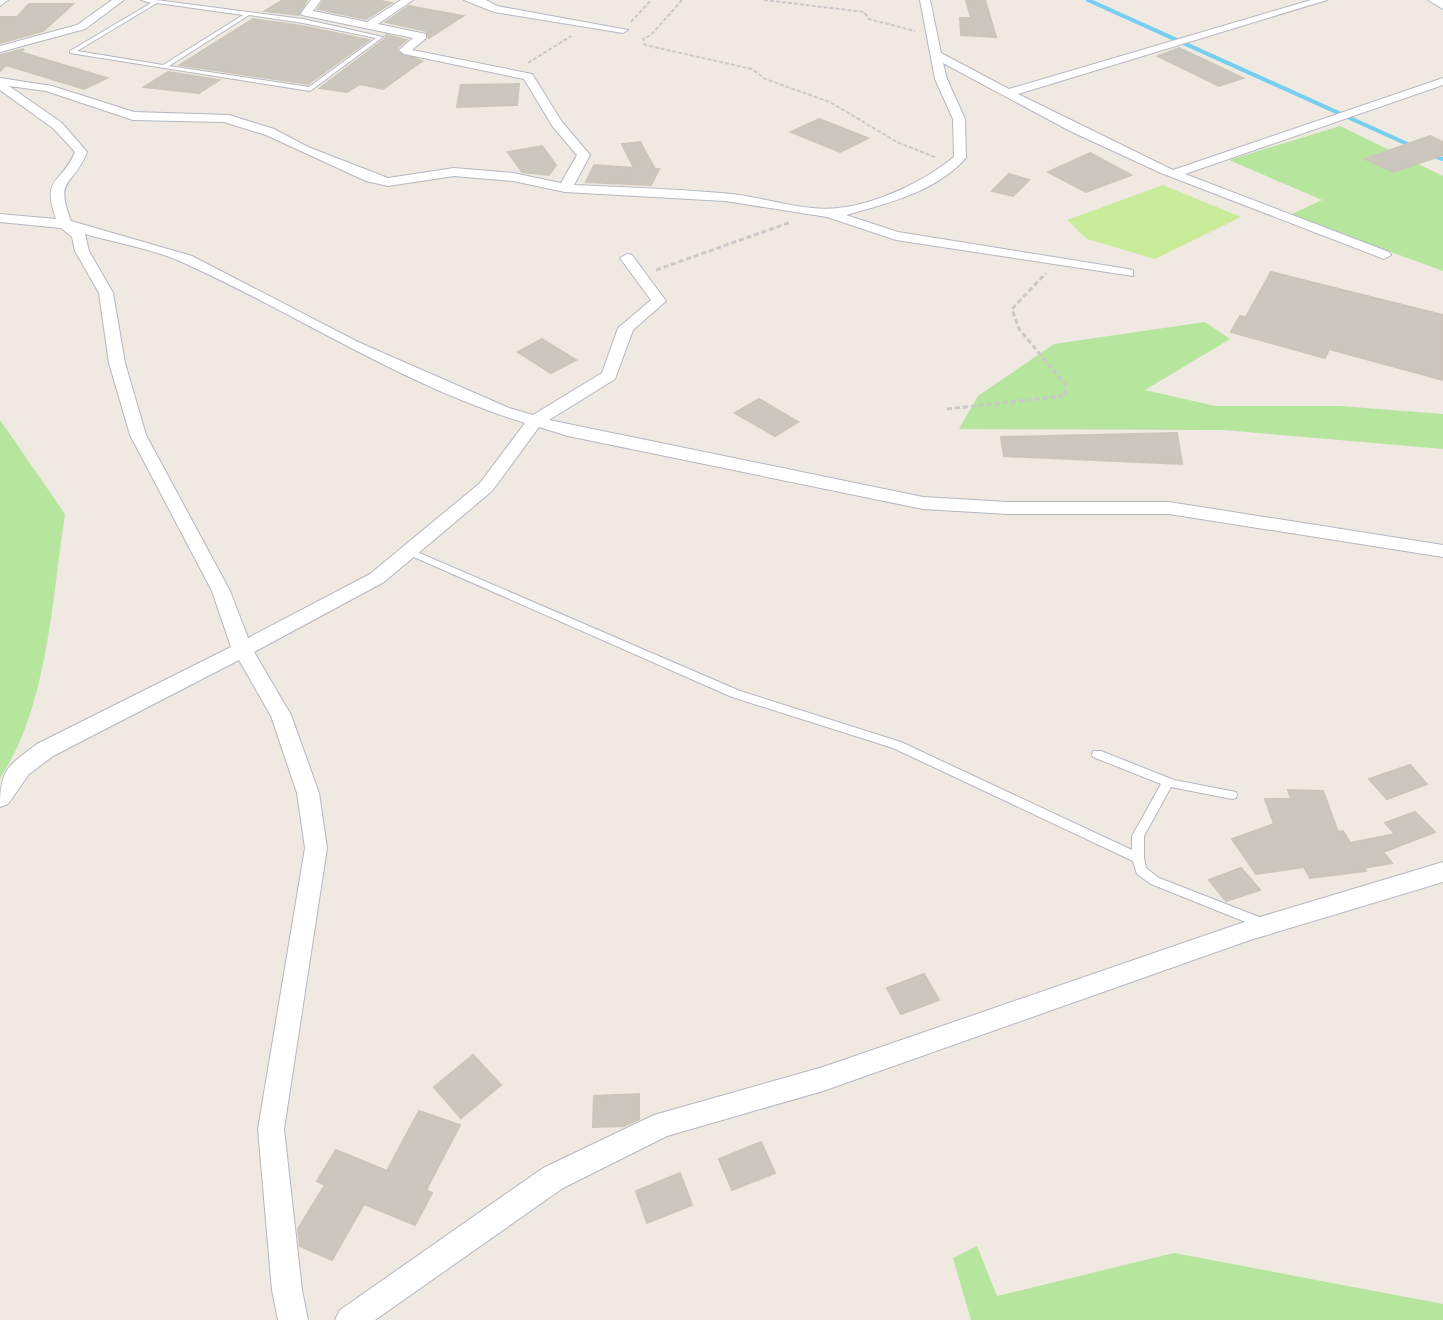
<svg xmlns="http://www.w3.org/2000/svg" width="1443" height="1320" viewBox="0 0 1443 1320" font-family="Poppins,sans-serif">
<rect width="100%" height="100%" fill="#efe9e1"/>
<!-- green -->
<g fill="#b6e59e">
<path d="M1340,126l103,50v95l-153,-56 32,-15 -93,-40z"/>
<path d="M1205,322l25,17 -85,51 70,16h125l103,8v35l-219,-19 -265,-1 19,-33 76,-52z"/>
<path d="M0,420l65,94c-13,84 -17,193 -65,264z"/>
<path d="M977,1246l20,50 177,-43 269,51v16h-472l-18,-62z"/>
</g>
<!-- pitch -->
<path fill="#c9ec9a" d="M1163,185l78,32 -86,42 -68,-20 -20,-19z"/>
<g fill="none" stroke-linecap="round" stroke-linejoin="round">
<!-- stream -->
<g stroke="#75cff0" stroke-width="4">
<path d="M1088,0l326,147"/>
<path d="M1429,154l14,5"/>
</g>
</g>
<!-- building -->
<g fill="#cbc7bf" stroke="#cbc5ba" stroke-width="2">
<path d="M283,0h24l-8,15 -34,-4z"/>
<path d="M324,0h53l14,3 -25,16 -48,-10z"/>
<path d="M966,0h19l11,37 -35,-2 -1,-17h11z"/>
<path d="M29,4h44l-30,27 -43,12v-26h17z"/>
<path d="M409,6l54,10 -34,22 -2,-7 -41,-9z"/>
<path d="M253,19l49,7 67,14 -61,44 -128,-19z"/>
<path d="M386,35l20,5 -9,8v4l25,9 -39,28 -23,-5 -13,8 -27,-4 65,-49z"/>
<path d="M1179,48l64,30 -24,8 -61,-30z"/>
<path d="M24,49l-4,3 87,26 -23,11 -78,-24 -6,6v-16z"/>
<path d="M168,72l51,8 -20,13 -55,-6z"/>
<path d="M519,84l-2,21 -60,2 4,-22z"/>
<path d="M819,119l49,19 -28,14 -49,-20z"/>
<path d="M1430,136l13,6v13l-50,17 -28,-13z"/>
<path d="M640,142l15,27h4l-8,16 -65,-3 8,-17 40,3 -12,-24z"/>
<path d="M542,146l14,19 -7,10 -27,-3 -14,-20z"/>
<path d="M1090,153l41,22 -45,17 -38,-20z"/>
<path d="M1009,174l20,6 -16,16 -21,-5z"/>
<path d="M1271,272l172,43v65l-114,-31 -4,9 -94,-26 9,-16 6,1z"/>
<path d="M542,339l34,21 -25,13 -33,-21z"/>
<path d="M759,399l39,23 -23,14 -40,-23z"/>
<path d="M1177,433l5,31 -178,-8 -3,-19z"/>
<path d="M1410,765l17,19 -40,15 -18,-20z"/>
<path d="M1288,790l35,1 15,41 5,-1 7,12 45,-9 -10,-11 30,-11 20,20 -52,20 9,11 -28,5 2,3 -56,7 -6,-11 -48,7 -24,-35 42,-15 -9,-25h26z"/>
<path d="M1241,868l19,22 -34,11 -17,-21z"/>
<path d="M924,974l15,26 -38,14 -14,-26z"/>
<path d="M473,1055l28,30 -40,33 -27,-31z"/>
<path d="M639,1094v25l-15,7 -31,1 1,-31z"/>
<path d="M419,1111l41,14 -34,65 6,3 -17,32 -51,-21 -32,56 -32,-14 -2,-17 27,-44 -8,-4 19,-31 51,21z"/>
<path d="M761,1142l14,31 -43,17 -13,-31z"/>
<path d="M680,1173l12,32 -45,18 -11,-32z"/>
</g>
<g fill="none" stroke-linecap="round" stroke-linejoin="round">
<!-- service casing -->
<g stroke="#b4b7c1" stroke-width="2">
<g id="service">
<path d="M141,0h15l147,19 80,18 -73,54 -240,-38v-2l81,-48zM157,3l86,12 -80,50 -86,-14zM249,15l54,8 73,15 -67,49 -140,-21z"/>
<path d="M410,549l330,142 161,51 231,108v-14l29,-52 -68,-27 -1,-3 1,-3h8l73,29 62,12 1,3 -1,3 -4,1 -61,-12 -27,49v22l2,10 13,10 108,42 2,4 -2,4 -4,1 -112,-45 -14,-10 -4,-13 -240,-113 -161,-51 -325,-143 -2,-2 2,-2z"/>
</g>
</g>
<!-- minor casing -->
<g stroke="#b4b7c1" stroke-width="2">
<g id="minor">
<path d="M0,0h8l-8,6z"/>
<path d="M112,0h12l-39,29 -85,23v-6l77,-21z"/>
<path d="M311,0h10l-8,11 54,11 34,-22h12l-35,24 48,10v4l-14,12 120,24 30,48 28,33 -16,30c49,2 98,4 147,8 31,2 61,12 91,15 46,6 108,-23 142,-51l-1,-38 -18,-40 -15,-79h10l11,53 68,36 302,-89h16l-309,94 155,76 270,-92v7l-258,89 204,78 2,3 -7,4 -223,-86 -91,-42 -127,-68 4,16 18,40 1,39c-31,34 -77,45 -120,57l52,17 230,37 5,1v6l-237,-36 -69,-23 -102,-16 -160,-9 -52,-11 -59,-5 -66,10 -22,-5 -100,-46 -42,-13 -91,-2 -87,-29 -37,-5 53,37 25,29c-14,36 -33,24 -16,69l121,35 166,86 151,66 24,7 69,-42 16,-45 33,-28 -31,-42 7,-4 5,1 34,46 -33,29 -18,49 -66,41 374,77 85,5h161l274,43v12l-274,-43h-161l-85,-5 -355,-73 -29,-9 -47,64 -108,91 -130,70 37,63 28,78 8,55 -43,281 18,161 6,30h-30l-6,-30 -14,-161 47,-281 -8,-55 -26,-77 -32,-56 -186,96 -24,18 -21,30 -8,3c0,-38 8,-41 37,-63l194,-97 -19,-56 -82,-156 -21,-72 -10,-70 -24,-42 -3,-14 -11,-9 -61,-6v-8l56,5c-15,-44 5,-33 19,-67l-21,-23 -54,-39v-12l52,8 82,26 95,3 45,14 34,18 80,31 66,-10 59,5 48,10 16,-28 -24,-28 -29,-48 -120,-25 -5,-4 14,-12 -111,-23 -1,-2zM85,234c32,9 69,15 99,29 115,52 220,123 341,160l-45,60 -110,91 -122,64 -18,-47 -84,-156 -21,-72 -12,-70 -24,-42z"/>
<path d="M464,0h22l11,6 131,24 -5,3 -129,-21z"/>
<path d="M1443,862v20l-193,58 -427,151 -156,45 -104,52 -188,132h-40l5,-10 203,-142 111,-53 169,-48 427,-147z"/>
</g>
</g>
<!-- tertiary casing -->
<g stroke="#b4b7c1" stroke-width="2">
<path id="tertiary" d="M1428,0h15v9z"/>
</g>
<!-- path-far1 -->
<g stroke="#c9c9c9" stroke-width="2" stroke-dasharray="4 2" stroke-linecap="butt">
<path d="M682,0l-31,35 -8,4 2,6 107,24 13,10 65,23 67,40 40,16"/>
<path d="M764,0l100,12 5,7 46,12"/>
<path d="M631,22l20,-22"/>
<path d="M528,63l43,-27"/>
</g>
<!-- path -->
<g stroke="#c9c9c9" stroke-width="3" stroke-dasharray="5 3" stroke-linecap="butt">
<path d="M656,270l135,-48"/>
<path d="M947,409l118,-13v-12l-46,-55 -7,-20 34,-36"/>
</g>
<!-- service -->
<use href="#service" fill="#fff" fill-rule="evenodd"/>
<!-- minor -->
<use href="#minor" fill="#fff" fill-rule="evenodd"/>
<!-- tertiary -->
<use href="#tertiary" fill="#fff" fill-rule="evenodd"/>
</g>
</svg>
